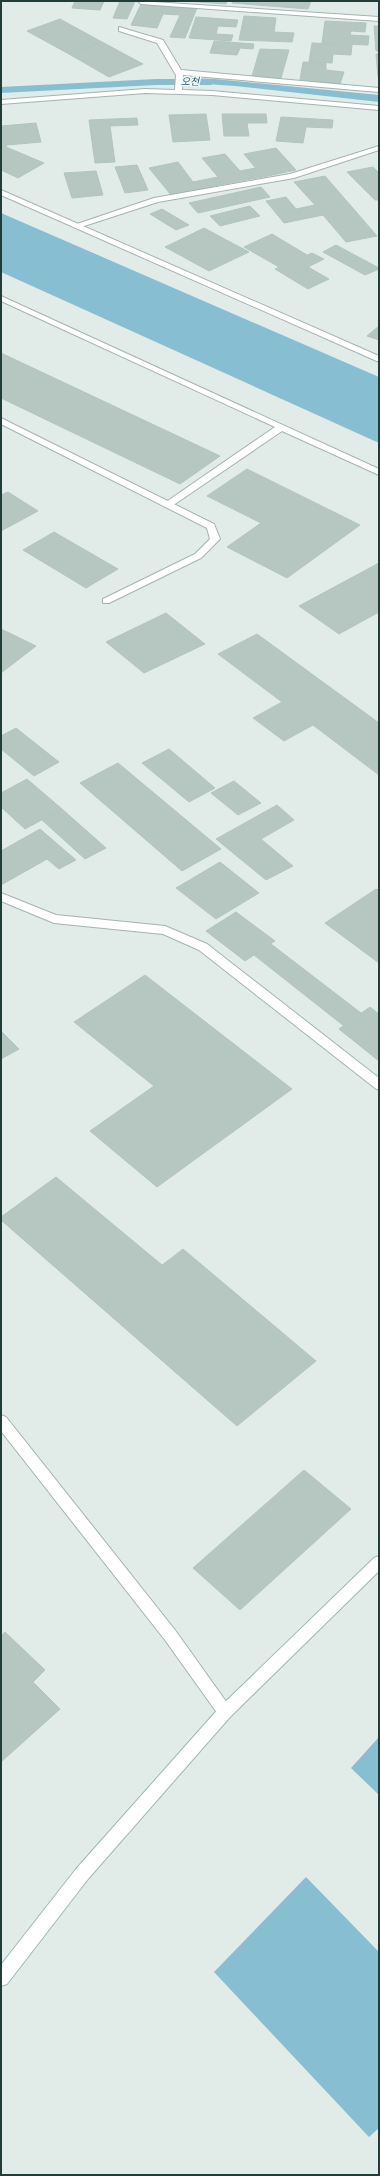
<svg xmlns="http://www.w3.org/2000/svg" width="380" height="2176" viewBox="0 0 380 2176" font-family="'Fira Sans Condensed','Noto Sans KR',sans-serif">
<rect width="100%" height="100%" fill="#e1ece8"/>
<!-- water -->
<g fill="#88bed2">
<path d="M188,78l27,1 164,16v7l-144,-16 -44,-3z"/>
<path d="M1,213l378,164v66l-378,-171z"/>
<path d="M379,1737v58l-28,-27z"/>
<path d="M306,1877l73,75v176l-10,9 -155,-165z"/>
</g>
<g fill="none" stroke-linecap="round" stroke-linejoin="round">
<!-- stream -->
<path fill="#88bed2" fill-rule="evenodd" d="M156,79h55l5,3 -5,3h-55l-155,8v-6z"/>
</g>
<!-- building -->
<g fill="#b6c7c2" stroke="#b3c5c0">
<path d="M75,1h29l-4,9 -28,-2z"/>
<path d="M120,1h15l-8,18 -14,-1z"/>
<path d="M185,1h42l-1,3z"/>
<path d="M233,1h78l-3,8 -76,-6z"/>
<path d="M141,4l56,4 -12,30 -15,-1 10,-22 -17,-1 -6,14 -26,-3z"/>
<path d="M244,16l32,2 -2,14 20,1 -2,9 -53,-2z"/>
<path d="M196,17l42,3 -2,7 -18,-1 -2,8 17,1 -2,6 -42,-3z"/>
<path d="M60,19l42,23 -33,12 -42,-23z"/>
<path d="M325,21l41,2 -1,9 -14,-1 -1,4 19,1 -1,9 -46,-2z"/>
<path d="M374,26h5v25h-3z"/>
<path d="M214,41l40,3 -1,5 -13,-1 -3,7 -27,-2z"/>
<path d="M102,42l41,22 -34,13 -40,-23z"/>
<path d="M312,43l40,2 -1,10 -18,-1 -1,9 -23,-1z"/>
<path d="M260,49l29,1 -8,28 -29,-2z"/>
<path d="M376,54h3v23h-1z"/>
<path d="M303,62l23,1v7l18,2 -4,12 -40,-4z"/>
<path d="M206,114l4,26 -37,2 -4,-27z"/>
<path d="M222,114h44l1,9h-20l2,13h-25z"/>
<path d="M281,117l52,3 -1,8 -26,-1 -3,16 -27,-2z"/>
<path d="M137,118l1,7 -28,1 5,36 -20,1 -6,-43z"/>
<path d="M36,123l5,19 -34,3 -1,2 38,16 -26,15 -17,-8v-44z"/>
<path d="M276,148l20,22 -33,7 -19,-23z"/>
<path d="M225,154l15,17 15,-3 8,9 -39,7 -22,-26z"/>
<path d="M178,162l15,20 25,-5 6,7 -53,11 -22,-27z"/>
<path d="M137,165l11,25 -23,3 -10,-26z"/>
<path d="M373,167l6,6v27h-4l-28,-28z"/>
<path d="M96,171l7,24 -31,3 -8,-25z"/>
<path d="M325,176l52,60 -31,6 -23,-27 -39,8 -18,-22 20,-4 10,12 19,-4 -21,-23z"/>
<path d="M261,187l9,10 -72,16 -9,-10z"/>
<path d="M250,206l10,10 -40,10 -10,-10z"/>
<path d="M162,209l27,16 -13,5 -26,-16z"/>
<path d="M204,228l45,24 -40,19 -44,-24z"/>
<path d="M272,234l35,21 -28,12 -35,-20z"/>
<path d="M336,245l43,23v1l-14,6 -42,-23z"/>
<path d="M312,253l12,6 -16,8 21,12 -21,10 -33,-20z"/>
<path d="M379,326v14l-12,-4z"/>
<path d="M1,353l219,103 -40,28 -179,-86z"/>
<path d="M247,469l113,56 -73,53 -60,-31 34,-24 -54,-27z"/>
<path d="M8,492l30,19 -37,20v-36z"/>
<path d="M54,532l64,37 -32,19 -63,-38z"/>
<path d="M379,563v49l-40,22 -40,-28z"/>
<path d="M166,613l39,31 -61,29 -38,-31z"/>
<path d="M1,629l35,17 -35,27z"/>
<path d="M257,634l122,89v52l-66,-50 -29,16 -31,-23 29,-16 -64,-48z"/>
<path d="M16,728l43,34 -25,14 -33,-27v-13z"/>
<path d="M169,749l46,39 -26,14 -47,-39z"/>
<path d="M118,763l103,86 -39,22 -102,-88z"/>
<path d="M27,779l35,30 -37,20 -24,-22v-14z"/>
<path d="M234,781l27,22 -23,12 -27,-22z"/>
<path d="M277,805l17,15 -33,19 32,27 -27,14 -50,-41z"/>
<path d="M62,809l44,39 -21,11 -43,-39z"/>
<path d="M40,829l36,31 -17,9 -12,-10 -46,26v-34z"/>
<path d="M220,862l39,31 -43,26 -40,-31z"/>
<path d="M376,889l3,1v73l-54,-40z"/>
<path d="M236,912l39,29 -30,20 -39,-30z"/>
<path d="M271,944l90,69 -17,13 -90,-71z"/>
<path d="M145,975l147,114 -135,98 -67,-56 64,-45 -80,-64z"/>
<path d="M370,1007l9,7v47l-40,-32z"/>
<path d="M1,1031l18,18 -18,10z"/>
<path d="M56,1177l106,88 -58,45 -103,-90v-3z"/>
<path d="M183,1249l133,112 -79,65 -133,-116z"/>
<path d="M304,1470l47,39 -111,101 -47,-42z"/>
<path d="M5,1632l40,38 -12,12 27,27 -59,53v-126z"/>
</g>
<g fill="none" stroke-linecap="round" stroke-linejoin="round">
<!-- service casing -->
<g stroke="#a4b4b0" stroke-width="2">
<path id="service" d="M1,418l213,106 6,15 -19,19 -92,45h-6v-4l92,-45 15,-15 -3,-11 -206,-104z"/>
</g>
<!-- minor casing -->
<g stroke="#a4b4b0" stroke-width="2">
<g id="minor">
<path d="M138,1l241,16v4l-238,-17z"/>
<path d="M119,27l44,13 18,30 198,18v4l-196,-17 -1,15 30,1 167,15v4l-167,-15 -67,-2 -144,11v-4l144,-11 30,1 1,-15 -19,-32 -38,-12z"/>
<path d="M379,146v4l-85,28 -136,24 -77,25 -7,-2 80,-27 136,-24z"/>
<path d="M1,296l378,173v6l-97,-44 -110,75h-6v-4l109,-75 -274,-126z"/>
<path d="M1,893l55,22 109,11 42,18 172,134v12l-4,-2 -176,-138 -36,-16 -109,-11 -53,-22z"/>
<path d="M1,1415l5,2 169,213 55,77 2,5 -2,5 -5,2 -5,-2 -55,-77 -164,-209z"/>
</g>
</g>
<!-- tertiary casing -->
<g stroke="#a4b4b0" stroke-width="2">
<path id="tertiary" d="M1,190l378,166v6l-378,-167z"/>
</g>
<!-- secondary casing -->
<g stroke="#9fb8b2" stroke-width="2">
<path id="secondary" d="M379,1556v15l-149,146 -142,162 -81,105 -6,2v-21l75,-96 144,-162 154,-149z"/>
</g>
<!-- service -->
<use href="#service" fill="#fff" fill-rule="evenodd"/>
<!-- minor -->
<use href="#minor" fill="#fff" fill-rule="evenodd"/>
<!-- tertiary -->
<use href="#tertiary" fill="#fff" fill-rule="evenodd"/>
<!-- secondary -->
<use href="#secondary" fill="#fff" fill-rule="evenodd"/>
</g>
<g text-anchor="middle" stroke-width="3" stroke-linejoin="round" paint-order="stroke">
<!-- far-water labels -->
<g font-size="10" font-style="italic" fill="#1b5e79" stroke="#f2f8f6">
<text x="190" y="85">오천</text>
</g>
</g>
<!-- border -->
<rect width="380" height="2176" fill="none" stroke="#213d39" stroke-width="4"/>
</svg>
